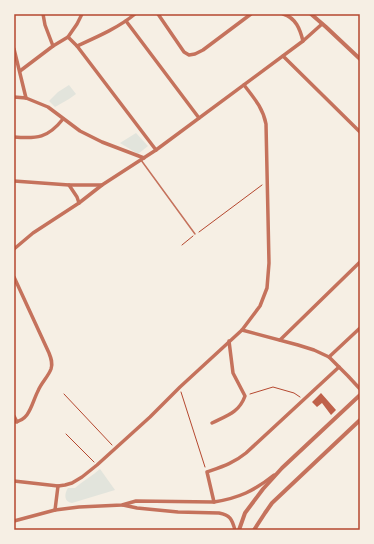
<svg xmlns="http://www.w3.org/2000/svg" width="374" height="544" viewBox="0 0 374 544" font-family="'Asap Condensed',sans-serif">
<rect width="100%" height="100%" fill="#f6efe4"/>
<!-- green -->
<g fill="#e2e4dc">
<path d="M69,85l7,9 -7,5 -14,8 -6,-6 9,-9z"/>
<path d="M136,133l12,13 -10,8 -18,-11z"/>
<path d="M100,469l15,21 -43,13c-8,-1 -8,-9 -4,-15h7c8,-7 17,-12 25,-19z"/>
</g>
<!-- building -->
<path fill="#bf614a" d="M321,393l15,17 -5,5 -9,-12 -5,4 -5,-5z"/>
<g fill="none" stroke-linecap="round" stroke-linejoin="round">
<!-- path -->
<g stroke="#b5482f" stroke-width="1">
<path d="M199,232l63,-47"/>
<path d="M182,245l11,-9"/>
<path d="M181,392l24,75"/>
<path d="M64,394l48,51"/>
<path d="M250,394l23,-7 21,6 6,4"/>
<path d="M66,434l28,28"/>
</g>
<!-- service -->
<path stroke="#c5725c" stroke-width="1.5" d="M141,160l54,74"/>
<!-- minor -->
<g stroke="#c5725c" stroke-width="3.5">
<path d="M43,14l2,11 8,21"/>
<path d="M158,14l26,38 5,3 6,-1 8,-4 48,-36"/>
<path d="M283,14c13,4 17,15 20,27"/>
<path d="M126,21l73,97"/>
<path d="M68,37l9,9 79,104"/>
<path d="M77,46c20,-9 41,-18 58,-32"/>
<path d="M14,49l12,49"/>
<path d="M283,56l77,76"/>
<path d="M20,71l33,-25 15,-9 9,-13 5,-10"/>
<path d="M14,97l12,1 22,9 32,24 22,11 42,16"/>
<path d="M14,137c23,2 34,1 49,-18"/>
<path d="M14,181l55,4h33l54,-35 147,-109 19,-17"/>
<path d="M69,185l8,12 2,6"/>
<path d="M14,249l19,-16 46,-30 23,-18"/>
<path d="M14,277l35,76c2,5 4,10 2,16 -3,8 -10,14 -13,22 -6,11 -8,30 -24,31"/>
<path d="M242,330l56,15 16,5 15,7 19,19 12,13"/>
<path d="M280,340l80,-78"/>
<path d="M329,357l31,-29"/>
<path d="M14,416l3,6"/>
<path d="M212,423c14,-7 27,-10 33,-27l-12,-23 -4,-32"/>
<path d="M14,481l44,5 7,-1 7,-2 10,-6 15,-12 53,-48 30,-30 62,-57 18,-24 7,-18 2,-25 -3,-139c-3,-16 -12,-26 -22,-39"/>
<path d="M214,502l-7,-30c14,-5 27,-9 39,-19l93,-86"/>
<path d="M123,505l14,3 41,4 41,1c11,2 13,6 16,17"/>
<path d="M55,510l3,-24"/>
<path d="M14,521l41,-11 24,-3 43,-2 14,-4 78,1c25,-4 40,-11 60,-27"/>
</g>
<!-- tertiary -->
<g stroke="#c5725c" stroke-width="4">
<path d="M311,14l15,13 34,32"/>
<path d="M239,530l6,-17 18,-24 19,-21 78,-73"/>
<path d="M254,530l11,-17 7,-10 88,-83"/>
</g>
</g>
<!-- border -->
<rect width="374" height="544" fill="none" stroke="#f6efe4" stroke-width="30"/>
<rect x="15" y="15" width="344" height="514" fill="none" stroke="#b5482f" stroke-width="1.5"/>
</svg>
